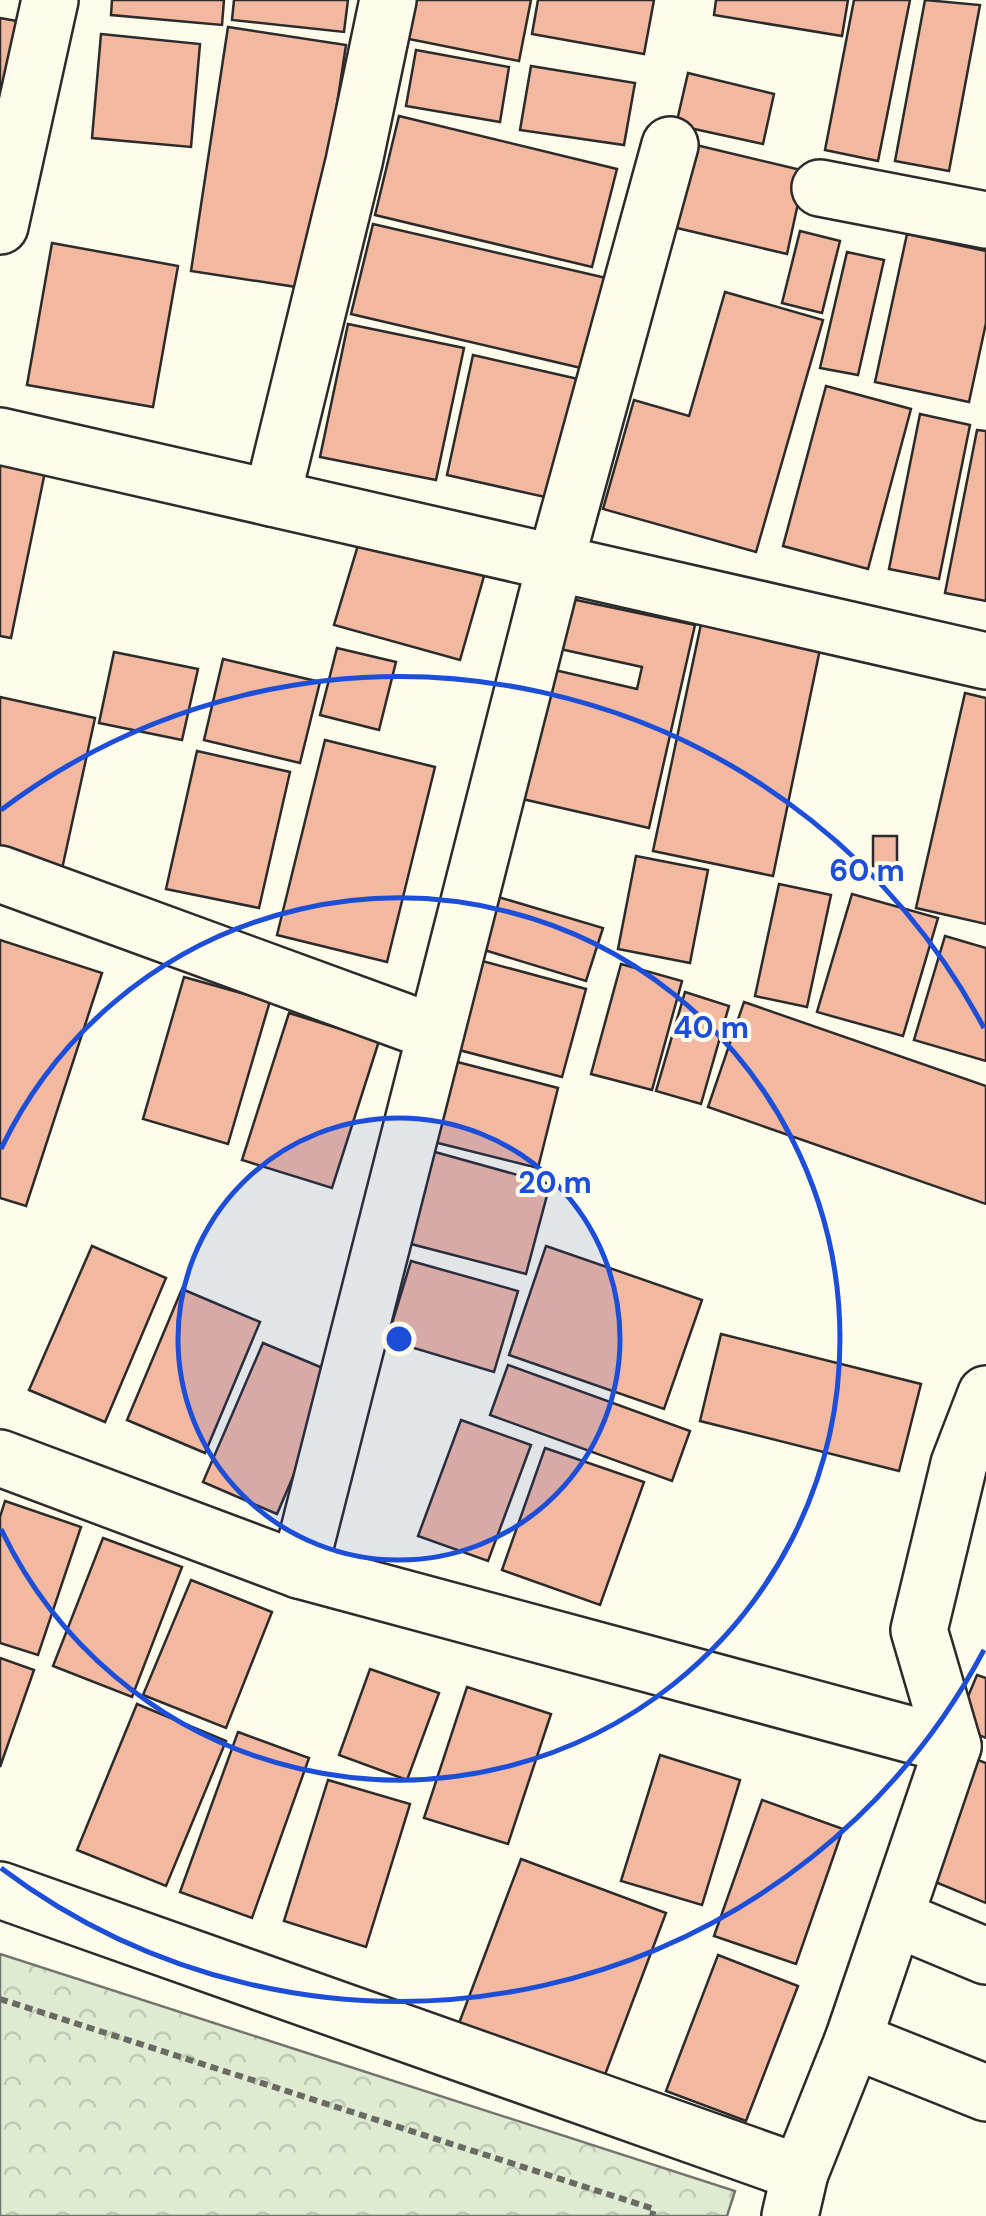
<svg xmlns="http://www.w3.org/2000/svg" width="986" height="2216" viewBox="0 0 986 2216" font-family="'DM Sans',sans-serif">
<defs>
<pattern id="park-crowns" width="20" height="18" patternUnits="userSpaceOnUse" patternTransform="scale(2.5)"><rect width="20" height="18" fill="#deebd1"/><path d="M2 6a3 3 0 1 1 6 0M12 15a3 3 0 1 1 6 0" fill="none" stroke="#bfcab4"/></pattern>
</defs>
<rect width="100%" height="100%" fill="#fdfbea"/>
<!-- park -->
<path fill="url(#park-crowns)" stroke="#74746e" stroke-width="2.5" d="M0,1954l735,237 -8,25h-727z"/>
<!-- building -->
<g fill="#f2b8a0" stroke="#2b2b2b" stroke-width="2.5">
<path d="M112,0h112l-2,25 -111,-10z"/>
<path d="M234,0h114l-4,32 -112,-12z"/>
<path d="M412,0h119l-12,61 -115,-23z"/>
<path d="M538,0h116l-10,54 -112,-20z"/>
<path d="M716,0h132l-6,36 -128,-21z"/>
<path d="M854,0h56l-32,161 -53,-11z"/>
<path d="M925,0l55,5 -31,166 -54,-10z"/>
<path d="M0,18l28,5 -28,141z"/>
<path d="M228,27l118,18 -37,244 -118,-18z"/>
<path d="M101,34l99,10 -9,103 -99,-9z"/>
<path d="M416,50l93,17 -9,55 -94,-16z"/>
<path d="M531,66l104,17 -11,62 -104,-15z"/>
<path d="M688,73l86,21 -11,50 -87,-19z"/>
<path d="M399,116l218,53 -25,98 -217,-52z"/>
<path d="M696,145l109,26 -18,83 -110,-26z"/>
<path d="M373,224l246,57 -21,91 -247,-58z"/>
<path d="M800,231l40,10 -18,72 -40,-10z"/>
<path d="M907,234l79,17v72l-17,79 -94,-20z"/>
<path d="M52,243l126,23 -25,141 -126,-22z"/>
<path d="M847,252l37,8 -26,115 -38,-7z"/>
<path d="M725,292l98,28 -67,232 -153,-43 31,-109 55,16z"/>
<path d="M348,324l116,24 -28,132 -116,-23z"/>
<path d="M473,355l118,27 -28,119 -116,-26z"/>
<path d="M826,386l85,23 -43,160 -85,-23z"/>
<path d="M920,414l50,11 -31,154 -50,-10z"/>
<path d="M977,430l9,1v170l-41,-8z"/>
<path d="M0,452l47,10 -36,176 -11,-2z"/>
<path d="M362,532l124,37 -26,91 -126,-35z"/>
<path d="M562,597l133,28 -46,203 -131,-30 28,-130 91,21 5,-22 -91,-20z"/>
<path d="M701,624l119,25 -47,227 -120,-25z"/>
<path d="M337,648l59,14 -17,68 -59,-15z"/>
<path d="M114,652l84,17 -16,71 -83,-17z"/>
<path d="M223,659l97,23 -20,81 -96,-23z"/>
<path d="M965,693l21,5v226l-70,-16z"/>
<path d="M0,697l95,21 -33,151 -62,-14z"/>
<path d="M325,740l110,27 -48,195 -110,-27z"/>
<path d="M197,751l93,21 -31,136 -93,-19z"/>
<rect x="873" y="836" width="24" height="30"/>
<path d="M636,856l72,14 -18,93 -72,-14z"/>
<path d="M779,884l52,11 -24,112 -52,-11z"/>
<path d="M488,894l115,34 -17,53 -115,-35z"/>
<path d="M852,894l86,24 -35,118 -86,-24z"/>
<path d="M945,936l41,12v113l-72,-21z"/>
<path d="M0,940l102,33 -76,233 -26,-8z"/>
<path d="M464,956l122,33 -24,88 -122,-32z"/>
<path d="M621,964l61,17 -30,109 -61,-16z"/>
<path d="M184,977l86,24 -42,143 -85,-25z"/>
<path d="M685,992l44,14 -28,98 -45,-13z"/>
<path d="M744,1002l242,84v118l-278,-97z"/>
<path d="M289,1013l90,28 -47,147 -90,-28z"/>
<path d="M442,1058l116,30 -20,80 -116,-29z"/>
<path d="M417,1147l133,37 -24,90 -134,-35z"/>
<path d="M92,1246l74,32 -61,144 -76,-32z"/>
<path d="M546,1246l156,54 -38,109 -155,-54z"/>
<path d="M411,1261l107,30 -24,81 -107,-32z"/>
<path d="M182,1289l78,33 -55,131 -78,-33z"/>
<path d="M721,1334l200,50 -22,87 -199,-50z"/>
<path d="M263,1343l74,31 -60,140 -74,-32z"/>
<path d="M508,1365l182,66 -18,50 -182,-66z"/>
<path d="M461,1420l70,25 -43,116 -70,-25z"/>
<path d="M545,1448l99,34 -44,123 -98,-35z"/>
<path d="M5,1501l76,26 -43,128 -38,-12v-126z"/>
<path d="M103,1538l79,29 -50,130 -79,-31z"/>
<path d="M191,1580l81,32 -46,116 -83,-33z"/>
<path d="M0,1658l34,12 -34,97z"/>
<path d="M370,1669l69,24 -32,87 -68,-25z"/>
<path d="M977,1675l9,3v60l-30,-13z"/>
<path d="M467,1687l84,27 -43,130 -84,-26z"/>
<path d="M137,1704l89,37 -60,145 -89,-36z"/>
<path d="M238,1732l71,26 -57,160 -72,-26z"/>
<path d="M660,1755l80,25 -38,125 -81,-24z"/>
<path d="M970,1757l16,6v140l-65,-27z"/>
<path d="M328,1780l82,24 -44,143 -82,-26z"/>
<path d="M762,1800l81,29 -47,135 -82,-28z"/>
<path d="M521,1859l145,54 -63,167 -145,-54z"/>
<path d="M718,1955l80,31 -52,135 -80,-30z"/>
</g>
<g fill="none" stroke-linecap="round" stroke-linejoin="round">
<!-- street casing -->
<g stroke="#2b2b2b" stroke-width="60">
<g id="street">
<path d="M820,188l166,32"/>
<path d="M0,226l50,-226"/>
<path d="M0,436l986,225"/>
<path d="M272,498l82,-336 34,-162"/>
<path d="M0,874l435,159"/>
<path d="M0,1458l299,112 654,176"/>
<path d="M299,1570l256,-1006 115,-419"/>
<path d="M0,1890l800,283"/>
<path d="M895,1918l91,38"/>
<path d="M853,2040l133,53"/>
</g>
</g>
<!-- secondary casing -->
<g stroke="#2b2b2b" stroke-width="60">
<path id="secondary" d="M790,2216l10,-43 53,-133 100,-294 -34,-116 40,-166 27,-70"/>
</g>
<!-- path -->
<path stroke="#6a6964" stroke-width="6" stroke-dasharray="8 5" stroke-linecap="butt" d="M0,1999l654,210 -2,7"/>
<!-- street -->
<use href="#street" stroke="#fdfbea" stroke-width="55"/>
<!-- secondary -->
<use href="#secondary" stroke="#fdfbea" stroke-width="55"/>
</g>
<!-- distance rings -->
<circle cx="399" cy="1339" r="221" fill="#1d4ed8" fill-opacity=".12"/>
<g fill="none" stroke="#1d4ed8" stroke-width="5">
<circle cx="399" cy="1339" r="221"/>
<path d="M1 1149A441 441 0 1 1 1 1529"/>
<path d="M984 1650A662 662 0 0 1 1 1868M1 810A662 662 0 0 1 984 1028"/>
</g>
<circle cx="399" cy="1339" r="15" fill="#1d4ed8" stroke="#fdfbea" stroke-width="5"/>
<g font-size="30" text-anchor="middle" font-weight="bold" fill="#1d4ed8" stroke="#fdfbea" stroke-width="8" stroke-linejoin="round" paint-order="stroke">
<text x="867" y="881">60 m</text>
<text x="711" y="1038">40 m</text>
<text x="555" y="1193">20 m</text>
</g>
</svg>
